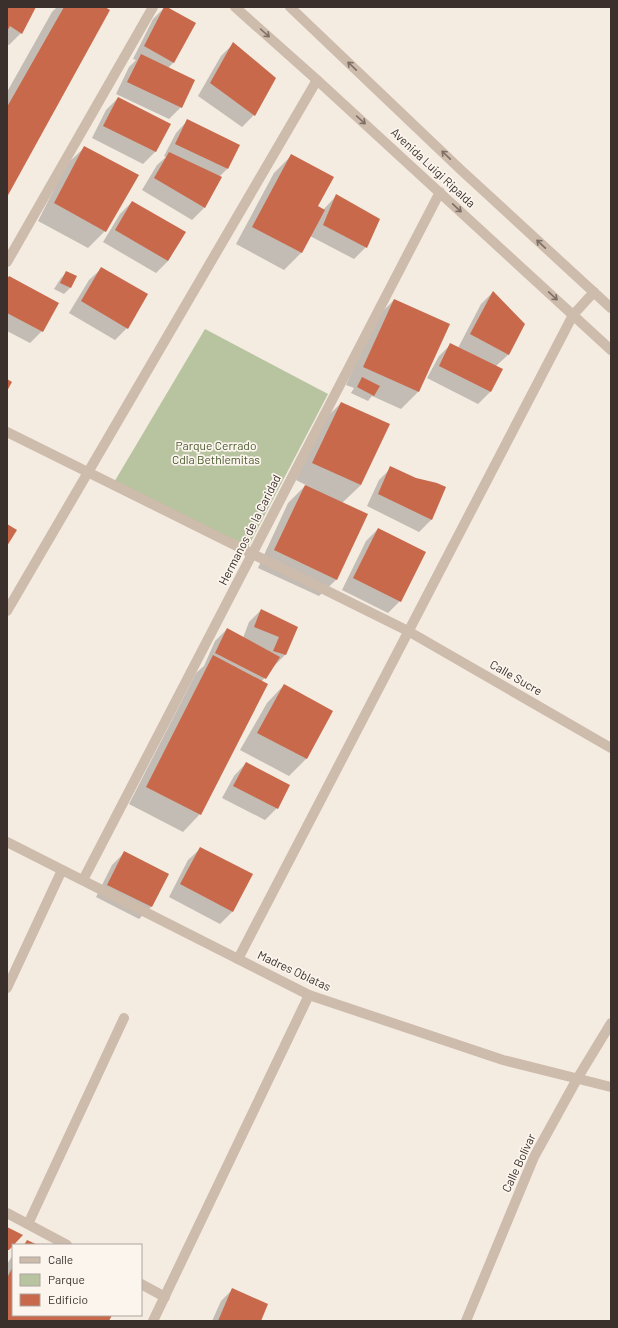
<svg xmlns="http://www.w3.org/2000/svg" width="618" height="1328" viewBox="0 0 618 1328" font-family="Barlow,sans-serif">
<rect width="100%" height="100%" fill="#f4ebe1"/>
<!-- green -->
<path fill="#b8c4a0" d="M205,329l123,65 -82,157 -133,-67z"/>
<!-- shadow -->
<g fill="#0003">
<path d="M7,7h28l-14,26 -12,12 -2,-1z"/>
<path d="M57,7h46l-96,187v-102l45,-80z"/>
<path d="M165,7l30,16 -22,40 -5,5 13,39 -12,12 -53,-25 13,-27 7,-7 -3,-1 20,-40z"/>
<path d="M233,44l21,71 -12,12 -44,-31 23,-40z"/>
<path d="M118,98l51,26 -14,28 -12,12 -51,-26 14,-28z"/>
<path d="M188,120l39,49 -8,8h1l-16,31 -12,12 -50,-30 15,-25 9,-8 -2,-1 12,-23z"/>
<path d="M85,147l20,84 -17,17 -50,-27 29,-57z"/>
<path d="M291,156l26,51 6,3 13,-14 30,51 -12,12 -44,-23 -8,16 -18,18 -48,-26 38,-71z"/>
<path d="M132,202l52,31 -16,28 -12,12 -53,-31 17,-28z"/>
<path d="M102,268l25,60 -12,12 -46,-27 20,-33z"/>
<path d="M67,272l9,5 -6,11 -6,6 -10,-5 7,-11z"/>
<path d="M7,279l35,52 -12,12 -23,-12z"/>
<path d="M493,292l16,62 -13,12 -6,26 -12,12 -51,-26 12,-22 12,-12 7,4 23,-44z"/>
<path d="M394,300l54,24 -30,68 -17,17 -29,-13 -4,5 -17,-8 3,-5 -8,-3 31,-68z"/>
<path d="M341,403l20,82 -19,18 -5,76 -18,17 -61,-28 30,-65 18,-18 -10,-5 28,-60z"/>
<path d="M391,468l24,10 30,9 -14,33 -12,12 -52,-26 12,-26z"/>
<path d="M378,529l22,72 -12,12 -46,-23 24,-49z"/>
<path d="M261,610l35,17 -11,28 -12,12 -11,14 -62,133 -17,18 -54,-28 67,-131 8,-7 11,-25 12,-12 16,9 6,-16z"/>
<path d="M284,685l48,27 -26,47 -17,17 -49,-26 27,-47z"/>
<path d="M246,763l31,45 -12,12 -43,-22 12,-22z"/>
<path d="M201,848l50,27 -19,37 -12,12 -51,-27 19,-37z"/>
<path d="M124,853l44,21 -17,33 -12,12 -43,-22 16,-32z"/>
<path d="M13,1255v60h98l-3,6h-101v-57z"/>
<path d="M233,1289l27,32h-48l9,-20z"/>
</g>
<!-- building -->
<g fill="#c8694b">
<path d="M7,7h29l-14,27 -12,-8 -3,5z"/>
<path d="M64,7h41l5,3 -103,187v-90z"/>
<path d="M164,7h3l29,16 -22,40 -30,-17z"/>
<path d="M233,42l43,36 -21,38 -45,-33z"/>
<path d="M141,54l54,26 -13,28 -55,-26z"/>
<path d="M118,97l53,27 -15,28 -53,-26z"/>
<path d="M187,119l53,26 -12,24 -53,-25z"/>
<path d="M84,146l55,29 -33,57 -52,-29z"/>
<path d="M169,152l53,25 -17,31 -51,-30z"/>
<path d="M291,154l43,23 -16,29 7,4 -23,43 -50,-26z"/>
<path d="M336,194l44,25 -13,29 -44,-23z"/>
<path d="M132,201l54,31 -18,29 -53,-31z"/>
<path d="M101,267l47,27 -20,35 -47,-28z"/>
<path d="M66,271l11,5 -6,12 -11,-5z"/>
<path d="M9,276l50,27 -16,29 -36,-19v-34z"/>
<path d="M493,291l32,33 -16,31 -39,-21z"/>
<path d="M394,299l56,25 -31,68 -56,-25z"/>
<path d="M450,343l53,26 -12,23 -52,-26z"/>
<path d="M362,377l18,9 -6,10 -17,-9z"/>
<path d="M7,379l5,3 -5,9z"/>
<path d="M341,402l49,22 -29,61 -49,-22z"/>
<path d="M390,466l26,12 21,5 9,4 -14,33 -54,-26z"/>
<path d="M305,485l63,29 -31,66 -63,-30z"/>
<path d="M7,524l10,6 -10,16z"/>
<path d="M378,528l48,24 -25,50 -48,-24z"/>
<path d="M261,609l37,18 -12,28 -13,-4 6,-14 -25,-10z"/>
<path d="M227,628l53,29 -14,22 -51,-26z"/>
<path d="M213,655l55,29 -67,131 -55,-28z"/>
<path d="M284,684l49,27 -26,48 -50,-26z"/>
<path d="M246,762l44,23 -12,24 -45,-23z"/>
<path d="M200,847l53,27 -20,38 -53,-28z"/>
<path d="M124,851l45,23 -17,33 -45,-22z"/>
<path d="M7,1227l16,8 -14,15h-2z"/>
<path d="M27,1240l11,5h-14z"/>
<path d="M13,1266v49h99l-3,6h-102v-43z"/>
<path d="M232,1288l36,16 -7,17h-43z"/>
</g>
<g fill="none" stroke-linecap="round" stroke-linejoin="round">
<!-- minor -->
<g stroke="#cdbbac" stroke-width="10">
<path d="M235,7l82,73 294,270"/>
<path d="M290,7l171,163 150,138"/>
<path d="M7,262l146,-255"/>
<path d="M7,432l401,199 203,117"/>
<path d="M7,611l310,-531"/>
<path d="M7,842l302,153 194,65 108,27"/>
<path d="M83,880l357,-688"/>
<path d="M238,959l335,-644 21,-23"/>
<path d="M7,988l55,-118"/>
<path d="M7,1213l60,32"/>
<path d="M28,1224l96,-206"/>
<path d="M141,1284l24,13"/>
<path d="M153,1321l156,-326"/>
<path d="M466,1321l68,-164 43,-78 34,-56"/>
</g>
</g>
<!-- one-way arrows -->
<defs><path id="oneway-shaft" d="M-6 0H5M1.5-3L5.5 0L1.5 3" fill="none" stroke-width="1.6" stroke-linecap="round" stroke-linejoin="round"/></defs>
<g stroke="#7d6f65">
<use href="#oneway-shaft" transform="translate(265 33) rotate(42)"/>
<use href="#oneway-shaft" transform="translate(352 66) rotate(-136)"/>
<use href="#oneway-shaft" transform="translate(361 120) rotate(42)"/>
<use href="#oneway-shaft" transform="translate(446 155) rotate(-136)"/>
<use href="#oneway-shaft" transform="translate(457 208) rotate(43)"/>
<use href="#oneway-shaft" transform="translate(541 244) rotate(-137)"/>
<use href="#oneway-shaft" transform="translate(553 296) rotate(43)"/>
</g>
<g text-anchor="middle" stroke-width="3.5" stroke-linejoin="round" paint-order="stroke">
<!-- street labels -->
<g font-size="12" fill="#3b302b" stroke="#fbf5ee">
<text transform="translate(433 168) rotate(43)" y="4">Avenida Luigi Ripalda</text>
<text transform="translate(250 530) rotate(-63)" y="4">Hermanos de la Caridad</text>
<text transform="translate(516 678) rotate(30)" y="4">Calle Sucre</text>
<text transform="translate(294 971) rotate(25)" y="4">Madres Oblatas</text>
<text transform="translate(519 1163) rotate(-65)" y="4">Calle Bolívar</text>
</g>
<!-- park labels -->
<g font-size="12" fill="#4a5a2e" stroke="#fbf5ee">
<text x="216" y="450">Parque Cerrado<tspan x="216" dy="14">Cdla Bethlemitas</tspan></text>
</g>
</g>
<!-- border -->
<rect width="618" height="1328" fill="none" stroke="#3b302b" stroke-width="16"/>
<!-- legend -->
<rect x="12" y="1244" width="130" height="72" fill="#fbf5ee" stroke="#aea6a0"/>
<rect x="20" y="1257" width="20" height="6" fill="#cdbbac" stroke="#aea6a0"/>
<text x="48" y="1264" font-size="12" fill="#3b302b">Calle</text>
<rect x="20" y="1274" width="20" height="12" fill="#b8c4a0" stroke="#aea6a0"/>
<text x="48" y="1284" font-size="12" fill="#3b302b">Parque</text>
<rect x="20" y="1294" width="20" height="12" fill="#c8694b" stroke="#aea6a0"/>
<text x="48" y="1304" font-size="12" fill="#3b302b">Edificio</text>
</svg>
